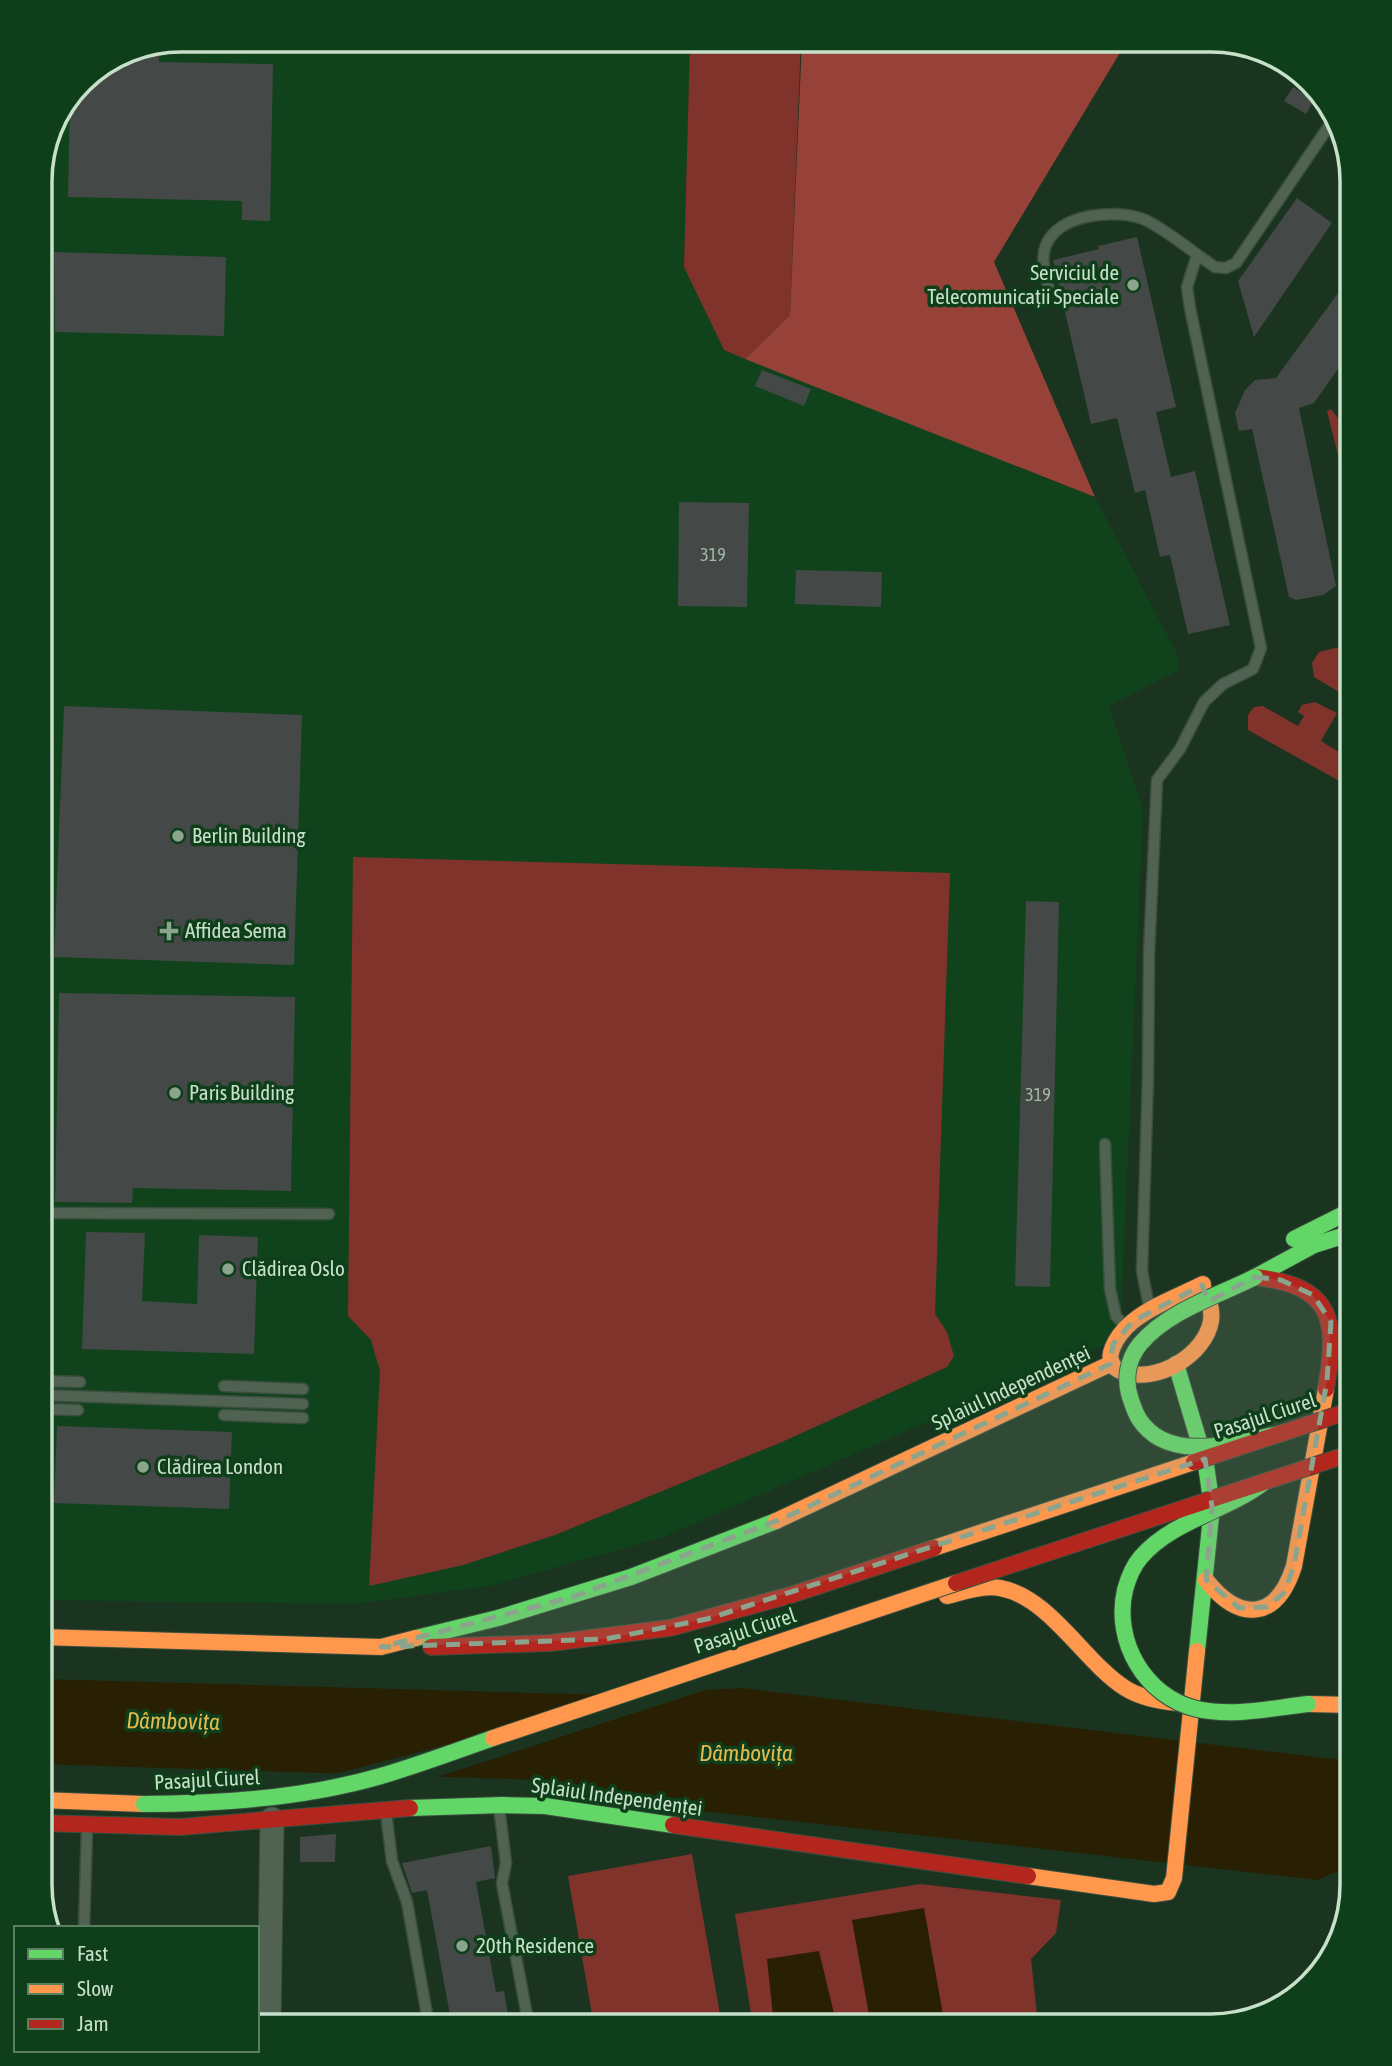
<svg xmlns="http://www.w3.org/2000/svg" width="1392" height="2066" viewBox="0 0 1392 2066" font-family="'Asap Condensed',sans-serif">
<rect width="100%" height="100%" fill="#1a3420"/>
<!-- built -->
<path fill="#10431c" d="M181,40h509l-6,227 40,83 371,147 83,159v15l-69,35 34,103 -23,529 -459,200 -172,48 -134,18 -315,-4 1,-1428 10,-45 31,-46 46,-30z"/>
<!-- green -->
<g fill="#7f332b">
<path d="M690,40h111l-11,275 -45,44 -21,-9 -40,-83z"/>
<path d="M1331,409l21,28v74l-25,-100z"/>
<path d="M1352,644v56l-38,-23 -2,-14 7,-11z"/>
<path d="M1315,702l22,11 -16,28 31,19v28l-104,-58v-15l6,-8 9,-1 35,20 6,-10 -6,-4 4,-7z"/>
<path d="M353,857l597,16 -15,441 12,18 7,24 -7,11 -165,75 -227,93 -92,30 -94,21 11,-215 -9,-31 -23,-24z"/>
<path d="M692,1854l30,172h-128l-26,-150z"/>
<path d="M920,1884l141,16 -5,33 -25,26 6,56 -23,11h-261l-18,-112z"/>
</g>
<!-- forest -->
<path fill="#974238" d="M802,40l325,1 -133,221 101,235 -350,-138 45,-44z"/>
<!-- water -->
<g fill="#291f03">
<path d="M40,1679l530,15 87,-1 85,-5 599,72 11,9v99l-22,6 -11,6 -617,-69 -83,-18 -78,-13 -501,-16z"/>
<path d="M924,1908l21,118h-74l-19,-106z"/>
<path d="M819,1951l18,75h-63l-7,-67z"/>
</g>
<!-- pier -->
<path fill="#1a3420" d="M718,1686l-284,92 -103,-3 326,-85z"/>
<!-- building -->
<g fill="#444846">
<path d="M160,44l-1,18 114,2 -3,157 -28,-1v-19l-174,-4 2,-98 12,-18 46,-30z"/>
<path d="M1293,87l21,13 -8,14 -22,-13z"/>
<path d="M1297,198l35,25 -78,114 -16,-56z"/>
<path d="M1137,237l39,170 -20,5 15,65 24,-6 35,154 -42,9 -18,-79 -10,2 -15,-67 -10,3 -18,-75 -26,6 -38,-164 46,-11 -1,-3z"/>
<path d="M54,252l172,5 -2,79 -169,-4z"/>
<path d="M1352,274v75l-38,54 -15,5 37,178 -13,9 -27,5 -7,-3 -37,-168 -13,2 -4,-18 10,-23 10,-10 21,-2z"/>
<path d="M762,370l49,19 -7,17 -49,-20z"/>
<path d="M679,502l70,1 -2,104 -69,-1z"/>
<path d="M796,570l86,2 -1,35 -86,-3z"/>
<path d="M64,706l238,9 -8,250 -240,-8z"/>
<path d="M1026,901l33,1 -9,385 -35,-1z"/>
<path d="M59,993l236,4 -4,194 -158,-3 -1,15 -77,-1z"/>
<path d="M86,1232l59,1 -3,68 55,3 2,-69 59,2 -4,117 -172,-5z"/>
<path d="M57,1426l175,6 -3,77 -175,-6z"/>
<path d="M336,1834l-1,28h-35v-25z"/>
<path d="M491,1846l4,32 -19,4 20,110 8,-1 5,30 -8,2 1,3h-50l-25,-136 -15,3 -10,-30z"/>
</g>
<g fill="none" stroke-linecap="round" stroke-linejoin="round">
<!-- lane casing -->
<g stroke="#3a4e3e" stroke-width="13">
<g id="lane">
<path d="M1051,298c-3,-16 -12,-36 -5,-53 13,-32 70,-36 97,-26 20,8 52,35 72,48l11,1 10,-5 99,-146"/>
<path d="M1352,411v-2"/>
<path d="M1105,1144l5,145 6,27 9,10"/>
<path d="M40,1213l289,1"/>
<path d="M1149,1306l-7,-35 6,-193 1,-125 8,-173 23,-31 24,-47 19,-18 30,-15 8,-21 -71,-340 -3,-21 10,-32"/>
<path d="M40,1381l40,1"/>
<path d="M224,1386l79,3"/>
<path d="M40,1395l263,9"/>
<path d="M40,1409l38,1"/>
<path d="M224,1415l79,3"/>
<path d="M499,1807l7,56 -4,20 27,143"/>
<path d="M386,1813l6,48 15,41 22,124"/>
<path d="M84,1928l3,-99"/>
</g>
</g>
<!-- street casing -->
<g stroke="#3a4e3e" stroke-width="25">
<path id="street" d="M269,2025l3,-206"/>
</g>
<!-- fast casing -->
<g stroke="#3a4e3e" stroke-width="18">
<g id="fast">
<path d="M1294,1239l58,-29"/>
<path d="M1255,1277l59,-32 38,-12"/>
<path d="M1176,1364l30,101 6,42 -15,144"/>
<path d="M416,1638l82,-20 133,-41 145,-56"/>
<path d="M410,1808l92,-3 43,1 128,19"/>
</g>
</g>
<!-- slow casing -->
<g stroke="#3a4e3e" stroke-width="18">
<g id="slow">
<path d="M1202,1285c5,11 11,23 9,36 -6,34 -54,63 -88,51 -27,-9 -4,-39 9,-50 21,-17 47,-26 71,-38"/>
<path d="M776,1521l336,-158"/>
<path d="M1206,1580c34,43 71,40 88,-14l32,-177"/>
<path d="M947,1596c16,-4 36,-11 53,-8 50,9 84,74 125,100 17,11 38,13 57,16"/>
<path d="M40,1637l341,10 35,-9"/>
<path d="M1308,1704l44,1"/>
<path d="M40,1800l104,4"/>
<path d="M1028,1876l126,18 14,-2 6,-14 23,-227"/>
</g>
</g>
<!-- jam casing -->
<g stroke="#3a4e3e" stroke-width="18">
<g id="jam">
<path d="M1255,1277c78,9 83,42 71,112"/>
<path d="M431,1647l120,-4 119,-15"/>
<path d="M40,1823l140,4 230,-19"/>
<path d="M673,1825l355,51"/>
</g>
</g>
<!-- lane -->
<use href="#lane" stroke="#506353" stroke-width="10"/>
<!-- street -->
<use href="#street" stroke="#506353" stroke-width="23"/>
<!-- fast -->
<use href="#fast" stroke="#63d668" stroke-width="16"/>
<!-- slow -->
<use href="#slow" stroke="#ff974d" stroke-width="16"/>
<!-- jam -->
<use href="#jam" stroke="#b3261e" stroke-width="16"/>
<!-- fast-bridge casing -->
<g stroke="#3a4e3e" stroke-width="18" stroke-linecap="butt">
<g id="fast-bridge">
<path d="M1255,1277c-38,19 -87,34 -115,67 -13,16 -16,37 -9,56 2,6 5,14 8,19 30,46 97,23 140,15"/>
<path d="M1263,1483c-37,28 -91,38 -122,74 -8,9 -13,22 -16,33 -12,51 20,107 72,119 36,8 75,-1 111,-5"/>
<path d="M144,1804c79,0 161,-6 237,-28 38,-11 75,-25 112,-38"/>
</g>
</g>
<!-- slow-bridge casing -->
<g stroke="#3a4e3e" stroke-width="18" stroke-linecap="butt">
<g id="slow-bridge">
<path d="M934,1548l260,-86"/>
<path d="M493,1738l463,-155"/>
</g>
</g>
<!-- jam-bridge casing -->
<g stroke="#3a4e3e" stroke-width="18" stroke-linecap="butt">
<g id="jam-bridge">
<path d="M1194,1462l158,-52"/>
<path d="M956,1583l396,-130"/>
<path d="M670,1628l121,-33 143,-47"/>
</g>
</g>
<!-- fast-bridge -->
<use href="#fast-bridge" stroke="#63d668" stroke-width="16"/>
<!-- slow-bridge -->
<use href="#slow-bridge" stroke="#ff974d" stroke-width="16"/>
<!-- jam-bridge -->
<use href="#jam-bridge" stroke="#b3261e" stroke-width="16"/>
</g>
<!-- marked area -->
<path fill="#8aa48e" fill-opacity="0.2" stroke="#8aa48e" stroke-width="5" stroke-dasharray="14 9" stroke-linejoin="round" d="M1255,1277l26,3 32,15 18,27 -4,59 -33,185 -10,27 -17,14 -28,1 -33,-28 6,-73 -7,-48 -498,160 -101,20 -225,8 191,-50 212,-79 326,-154 3,-20 20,-23 69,-36 7,16z"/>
<!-- markers -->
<g fill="#8aa48e" stroke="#0f3e1a" stroke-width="2.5">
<circle cx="1133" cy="285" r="7"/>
<circle cx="178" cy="836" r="7"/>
<path d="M165.5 920.5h7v7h7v7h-7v7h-7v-7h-7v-7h7z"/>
<circle cx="175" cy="1093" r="7"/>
<circle cx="228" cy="1269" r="7"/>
<circle cx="143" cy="1467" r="7"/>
<circle cx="462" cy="1946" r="7"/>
</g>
<g text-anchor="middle" stroke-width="7" stroke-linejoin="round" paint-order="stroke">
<!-- number labels -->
<g font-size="18" fill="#a6baa8">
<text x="713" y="561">319</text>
<text x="1038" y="1101">319</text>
</g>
<!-- poi labels -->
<g font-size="21" fill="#c7e0c9" stroke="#0f3e1a" text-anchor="start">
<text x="1119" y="280" text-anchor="end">Serviciul de<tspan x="1119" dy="24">Telecomunicații Speciale</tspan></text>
<text x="192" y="843">Berlin Building</text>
<text x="185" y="938">Affidea Sema</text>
<text x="189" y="1100">Paris Building</text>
<text x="242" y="1276">Clădirea Oslo</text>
<text x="157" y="1474">Clădirea London</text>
<text x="476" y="1953">20th Residence</text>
</g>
<!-- street labels -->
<g font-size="21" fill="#c7e0c9" stroke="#0f3e1a">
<text transform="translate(1011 1388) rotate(-25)" y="7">Splaiul Independenței</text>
<text transform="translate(1265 1416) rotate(-18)" y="7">Pasajul Ciurel</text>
<text transform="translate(745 1631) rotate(-18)" y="7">Pasajul Ciurel</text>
<text transform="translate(207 1780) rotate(-3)" y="7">Pasajul Ciurel</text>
<text transform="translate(617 1797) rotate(8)" y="7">Splaiul Independenței</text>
</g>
<!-- water labels -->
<g font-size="23" font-style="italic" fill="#e4ba4f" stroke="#0f3e1a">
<text transform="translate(173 1721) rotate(1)" y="8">Dâmbovița</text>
<text x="746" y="1761">Dâmbovița</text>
</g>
</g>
<!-- crop -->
<path d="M0 0H1392V2066H0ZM181 52H1211A129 129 0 0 1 1340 181V1885A129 129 0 0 1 1211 2014H181A129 129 0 0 1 52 1885V181A129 129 0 0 1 181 52Z" fill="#0f3e1a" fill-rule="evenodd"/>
<path fill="none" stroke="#c7e0c9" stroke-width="3.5" d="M181 52H1211A129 129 0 0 1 1340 181V1885A129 129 0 0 1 1211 2014H181A129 129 0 0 1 52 1885V181A129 129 0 0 1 181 52Z"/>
<!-- legend -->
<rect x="14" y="1926" width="245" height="126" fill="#0f3e1a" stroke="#597f60" stroke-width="2"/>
<rect x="28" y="1949" width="35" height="10" fill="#63d668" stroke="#597f60" stroke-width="2"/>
<text x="77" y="1961" font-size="21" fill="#c7e0c9">Fast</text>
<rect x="28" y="1984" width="35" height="10" fill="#ff974d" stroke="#597f60" stroke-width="2"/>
<text x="77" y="1996" font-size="21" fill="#c7e0c9">Slow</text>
<rect x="28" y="2019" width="35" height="10" fill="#b3261e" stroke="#597f60" stroke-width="2"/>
<text x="77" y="2031" font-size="21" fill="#c7e0c9">Jam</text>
</svg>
